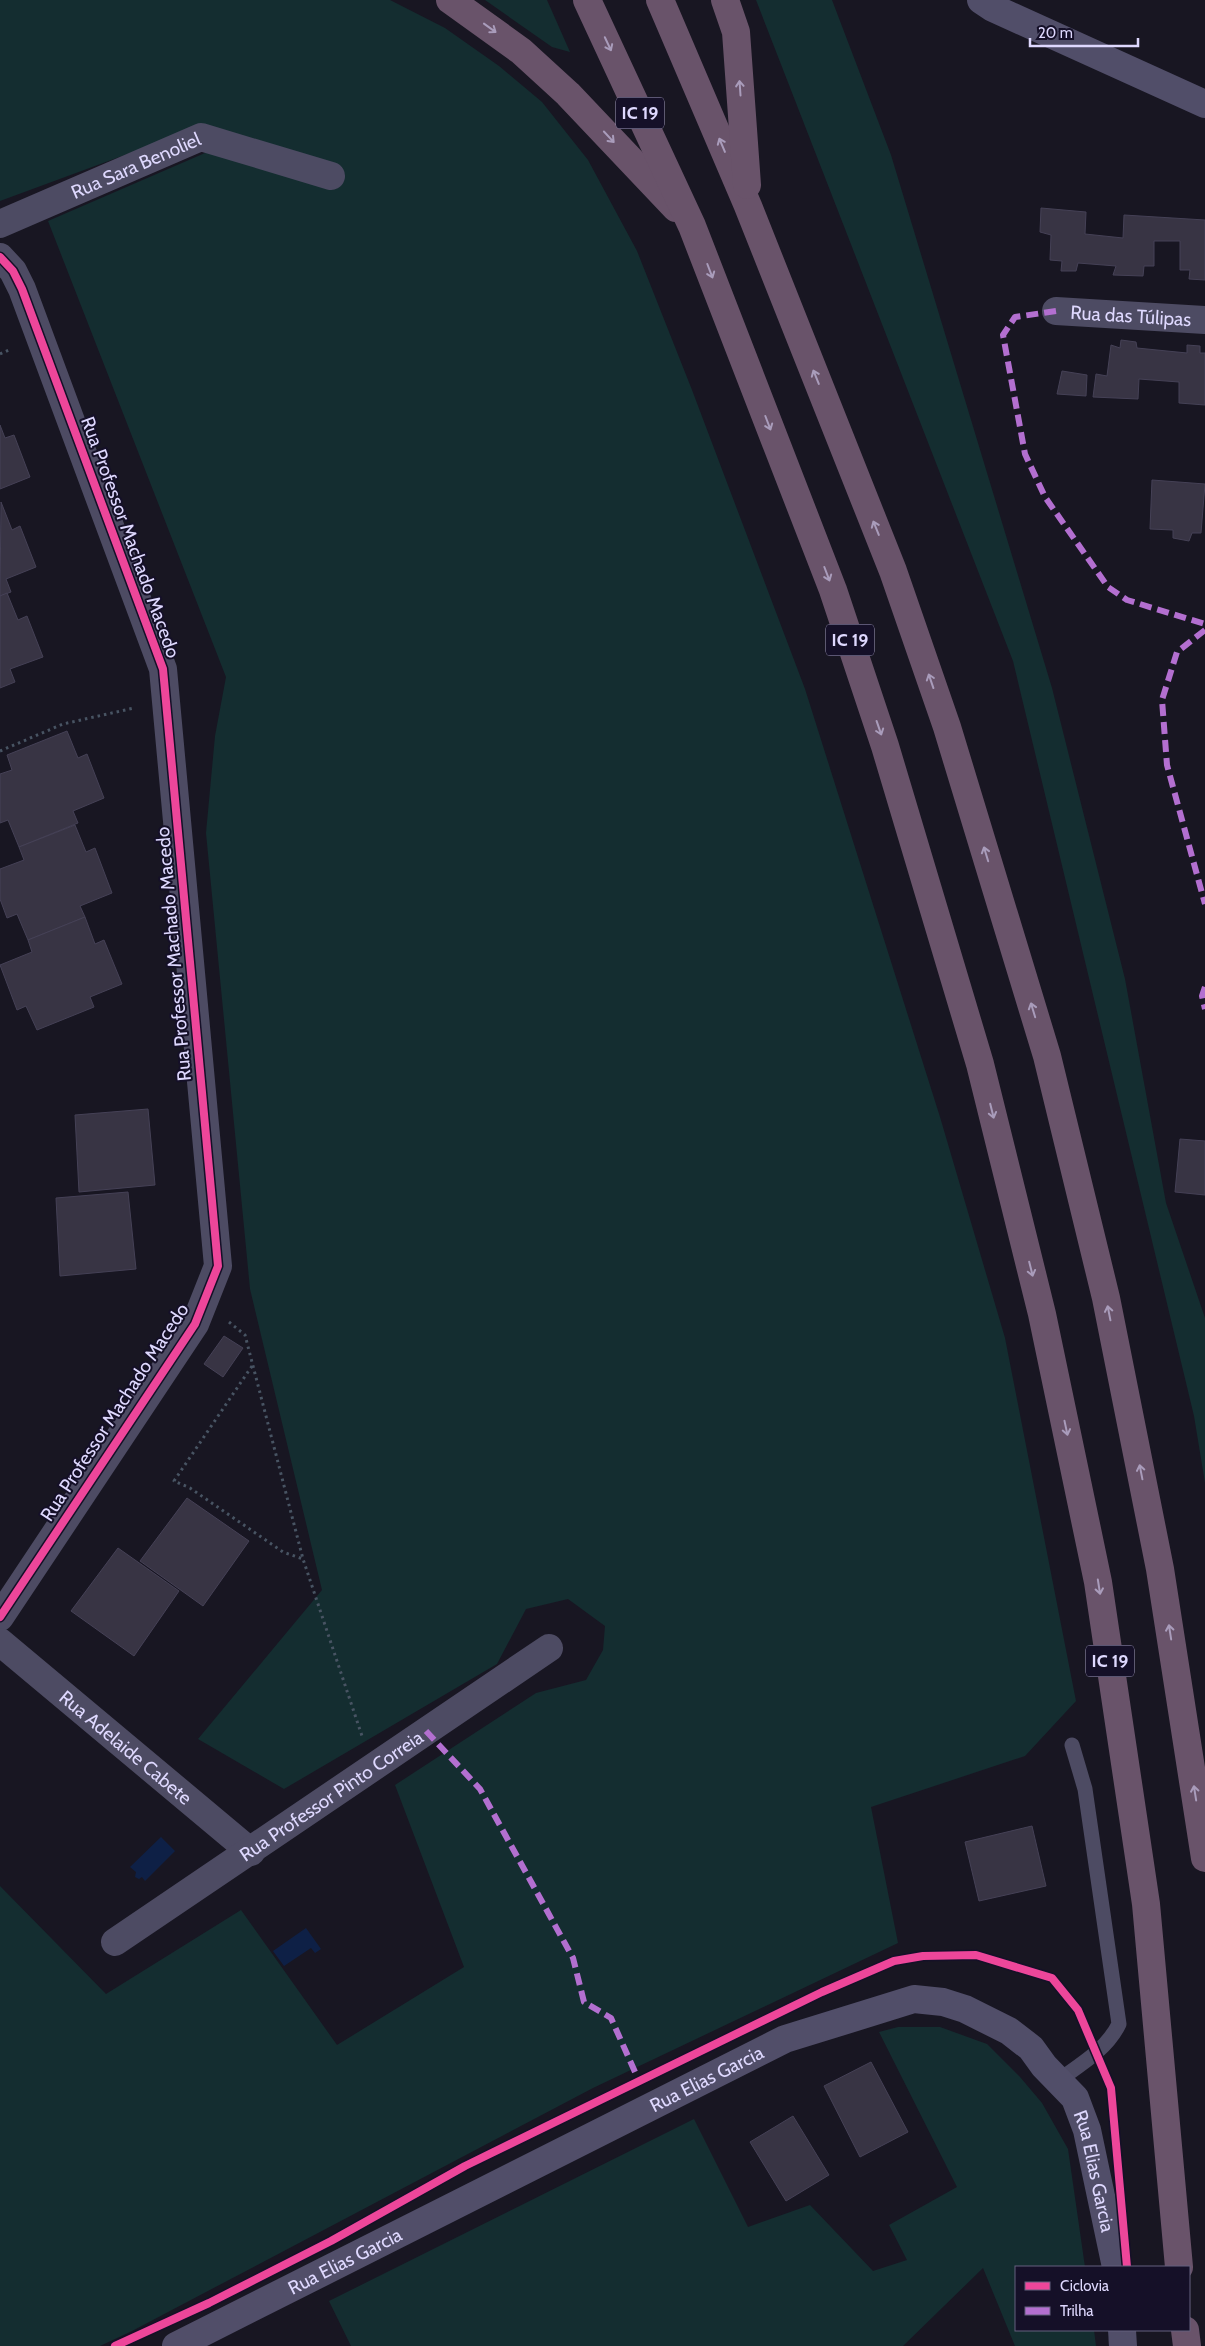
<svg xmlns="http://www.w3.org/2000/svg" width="1205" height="2346" viewBox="0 0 1205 2346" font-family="Cabin,sans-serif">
<rect width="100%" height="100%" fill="#181622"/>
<!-- green -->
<g fill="#142d30">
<path d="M0,0h390l55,28 54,38 43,36 46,58 49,91 55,139 113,299 135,428 65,221 71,363 -51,55 -154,51 27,136 -305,145 -461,243 -32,15h-100v-460l106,108 135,-84 96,135 127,-78 -69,-182 141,-92 50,-13 17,-30 2,-24 -37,-27 -42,10 -29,55 -213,125 -86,-50 124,-149 -72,-301 -44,-456 9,-97 11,-59 -178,-456 157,-68 -7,-25 -198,73z"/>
<path d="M485,0h62l23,52 -18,-5z"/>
<path d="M756,0h76l59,155 161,533 73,291 41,224 39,115v165l-11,-67 -181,-755z"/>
<path d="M898,2027h42l47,17 33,33 22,26 26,46 17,118h-69v63h78l2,16h-81l-32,-78 -80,78h-552l-22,-45 365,-182 54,108 62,-22 63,66 34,-11 -18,-35 68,-38 -78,-155z"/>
</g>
<!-- water -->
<g fill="#0e2046">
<path d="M161,1837l14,14 -30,30 -3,-4 -3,2 -4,-2 1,-5 -6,-5z"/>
<path d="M306,1928l15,21 -6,4 -4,-5 -27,18 -11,-15z"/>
</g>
<!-- building -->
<g fill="#383444" stroke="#454156">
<path d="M1041,208l45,4 -1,22 38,4 1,-23 81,5v60l-16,-1 1,-9h-10v-29h-26v25h-10l-1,10 -30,-1 3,-9 -38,-3 -2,8h-15l1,-10 -12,-1 1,-25 -11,-3z"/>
<path d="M1121,340l15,2 1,6 50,5v-8l13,1v7h5v52l-26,-2v-21l-40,-3 -1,20 -45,-2 3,-23 11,2 4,-31 9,3z"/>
<path d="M1062,371l25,4 -1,21 -29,-2z"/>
<path d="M0,425l5,13 9,-3 16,42 -30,12z"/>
<path d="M1152,480l53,4 -4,49h-9l-3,8 -16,-3v-8l-23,-1z"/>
<path d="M1,502l11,28 8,-4 16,41 -30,12 5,13 -11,4z"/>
<path d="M7,593l11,27 9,-4 16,41 -33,12 5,13 -15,6v-92z"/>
<path d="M67,731l11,27 9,-4 17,44 -31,13 5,12 -59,24 -11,-27 -8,3v-49l12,-4 -5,-15z"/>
<path d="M75,825l11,27 9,-4 17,45 -32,13 5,11 -57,23 -11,-26 -10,4 -7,-19v-30l24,-9 -5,-13z"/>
<path d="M85,917l10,27 9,-4 18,44 -32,13 4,10 -57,23 -11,-24 -9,4 -17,-45 32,-13 -4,-12z"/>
<path d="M148,1109l7,76 -76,7 -4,-77z"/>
<path d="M1180,1139l25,2v54l-30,-3z"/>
<path d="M128,1192l8,77 -76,7 -4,-78z"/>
<path d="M224,1336l19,12 -20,29 -19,-13z"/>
<path d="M187,1498l62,43 -46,65 -63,-45z"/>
<path d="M118,1548l61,43 -45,65 -63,-45z"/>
<path d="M1032,1826l14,60 -67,15 -14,-59z"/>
<path d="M871,2062l37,70 -48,25 -36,-71z"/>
<path d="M793,2116l36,59 -43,26 -36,-59z"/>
</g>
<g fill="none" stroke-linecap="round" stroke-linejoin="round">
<!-- path -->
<g stroke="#485463" stroke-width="3" stroke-dasharray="2.5 4" stroke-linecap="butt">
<path d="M0,354l11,-5"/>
<path d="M0,751l63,-27 71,-16"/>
<path d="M229,1322l16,13 58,224 59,177"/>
<path d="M252,1366l-78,115 16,7 93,64 20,7"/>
</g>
<!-- lane -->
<path stroke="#4d4b63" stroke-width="15" d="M1059,2080c22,-16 48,-31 60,-56l-34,-235 -13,-44"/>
<!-- street -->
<g stroke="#4d4b63" stroke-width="28">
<path id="s1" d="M0,224l201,-87 130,39"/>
<path d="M0,257l13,14 9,18 141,380 55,597 -23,58 -195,293"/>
<path id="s2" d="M1056,311l149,9"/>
<path id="s3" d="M0,1642l251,210"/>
<path id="s4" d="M115,1942l434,-294"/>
</g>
<!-- secondary -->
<g stroke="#514e69" stroke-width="28">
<path d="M981,0l12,8 212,96"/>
<path d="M1122,2330l1,16"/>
<path id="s5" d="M176,2346l609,-307 129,-40 29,3 22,7 44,22 22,17 13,18 31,32 12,32 29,137"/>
</g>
<!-- highway -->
<g stroke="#69536a" stroke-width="28">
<path d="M450,0l71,51 47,43 108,114"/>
<path d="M587,0l105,226 141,364 52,156 95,318 62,250 56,268 48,322 33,363"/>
<path d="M660,0l88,206 145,365 54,156 100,329 59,242 54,271 45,289"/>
<path d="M725,0l11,32 11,153"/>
<path d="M1185,2330l2,16"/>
</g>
<!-- quiet -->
<g stroke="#b36fd0" stroke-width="6" stroke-dasharray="12 6" stroke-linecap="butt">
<path d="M1056,311l-41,6 -12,18 22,119 20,43 63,90 19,13 78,24"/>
<path d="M1205,630l-28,22 -15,48 5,65 38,139"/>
<path d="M1205,987l-3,9 3,13"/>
<path d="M426,1731l54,58 93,169 11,44 27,16 28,63"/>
</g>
<!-- cycleway casing -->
<g stroke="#151028" stroke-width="11">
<g id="cycleway">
<path d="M0,257l13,14 9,18 141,380 55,597 -23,58 -195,293"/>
<path d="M115,2346l94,-43 122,-62 134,-75 357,-174 72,-31 29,-5 53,-1 76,23 26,32 33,78 16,179"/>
</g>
</g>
<!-- cycleway -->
<use href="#cycleway" stroke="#ed469a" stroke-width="8"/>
</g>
<!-- one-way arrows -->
<defs><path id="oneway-shaft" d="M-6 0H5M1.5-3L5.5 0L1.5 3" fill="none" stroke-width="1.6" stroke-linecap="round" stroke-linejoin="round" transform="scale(1.25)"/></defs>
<g stroke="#a99cbb">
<use href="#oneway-shaft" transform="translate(490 28) rotate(36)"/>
<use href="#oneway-shaft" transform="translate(608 44) rotate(65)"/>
<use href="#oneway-shaft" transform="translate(740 88) rotate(-94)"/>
<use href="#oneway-shaft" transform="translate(609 137) rotate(47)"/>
<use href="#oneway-shaft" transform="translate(722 145) rotate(-113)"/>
<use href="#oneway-shaft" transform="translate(710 271) rotate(69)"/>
<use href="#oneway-shaft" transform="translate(816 377) rotate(-112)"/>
<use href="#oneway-shaft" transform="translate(768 423) rotate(69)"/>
<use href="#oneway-shaft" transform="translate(876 528) rotate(-112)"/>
<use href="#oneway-shaft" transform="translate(827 574) rotate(69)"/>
<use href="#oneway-shaft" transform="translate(931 681) rotate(-109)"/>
<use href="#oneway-shaft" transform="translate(879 728) rotate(71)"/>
<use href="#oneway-shaft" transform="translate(986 854) rotate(-107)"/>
<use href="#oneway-shaft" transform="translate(1033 1010) rotate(-107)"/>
<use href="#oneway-shaft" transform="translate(992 1111) rotate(76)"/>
<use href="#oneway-shaft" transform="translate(1031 1269) rotate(76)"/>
<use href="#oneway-shaft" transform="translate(1109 1313) rotate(-101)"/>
<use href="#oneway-shaft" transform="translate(1066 1428) rotate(78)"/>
<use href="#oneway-shaft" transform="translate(1141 1472) rotate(-101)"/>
<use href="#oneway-shaft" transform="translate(1099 1587) rotate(81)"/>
<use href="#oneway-shaft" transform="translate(1170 1632) rotate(-99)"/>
<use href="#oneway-shaft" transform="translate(1195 1793) rotate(-99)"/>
</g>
<g text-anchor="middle" stroke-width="4" stroke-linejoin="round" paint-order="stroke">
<!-- shield labels -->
<g fill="#151028" stroke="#a29cbe" stroke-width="1">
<rect x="616" y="97.5" width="48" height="31" rx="4"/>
<rect x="826" y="624.5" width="48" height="31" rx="4"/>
<rect x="1086" y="1645.5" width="48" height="31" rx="4"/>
</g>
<g font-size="18" font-weight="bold" fill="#ded8fe">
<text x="640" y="119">IC 19</text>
<text x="850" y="646">IC 19</text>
<text x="1110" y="1667">IC 19</text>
</g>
<!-- street labels -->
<g font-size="19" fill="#ded8fe" stroke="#151028">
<text dy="7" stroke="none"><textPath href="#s1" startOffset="148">Rua Sara Benoliel</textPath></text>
<text dy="7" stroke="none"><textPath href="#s2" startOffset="75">Rua das Túlipas</textPath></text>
<text transform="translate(131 537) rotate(70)" y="7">Rua Professor Machado Macedo</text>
<text transform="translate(173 954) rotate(-95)" y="7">Rua Professor Machado Macedo</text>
<text transform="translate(114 1412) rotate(-57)" y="7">Rua Professor Machado Macedo</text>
<text dy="7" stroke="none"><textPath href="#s3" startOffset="164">Rua Adelaide Cabete</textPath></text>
<text dy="7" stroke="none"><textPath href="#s4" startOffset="261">Rua Professor Pinto Correia</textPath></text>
<text dy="7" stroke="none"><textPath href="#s5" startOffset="594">Rua Elias Garcia</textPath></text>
<text dy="7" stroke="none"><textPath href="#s5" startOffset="1089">Rua Elias Garcia</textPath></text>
<text dy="7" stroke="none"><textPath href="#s5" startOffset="189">Rua Elias Garcia</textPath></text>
</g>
</g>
<!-- legend -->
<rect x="1015" y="2266" width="175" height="65" fill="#151028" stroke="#65607e"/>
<rect x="1025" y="2282" width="25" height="8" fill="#ed469a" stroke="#65607e"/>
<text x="1060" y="2291" font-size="15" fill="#ded8fe">Ciclovia</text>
<rect x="1025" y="2307" width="25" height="8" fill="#b36fd0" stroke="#65607e"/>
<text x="1060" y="2316" font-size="15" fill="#ded8fe">Trilha</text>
<!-- scale -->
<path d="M1030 38v8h108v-8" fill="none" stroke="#ded8fe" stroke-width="2.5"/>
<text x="1038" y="38" font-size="15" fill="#ded8fe" stroke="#151028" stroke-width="4" paint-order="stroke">20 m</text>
</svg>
